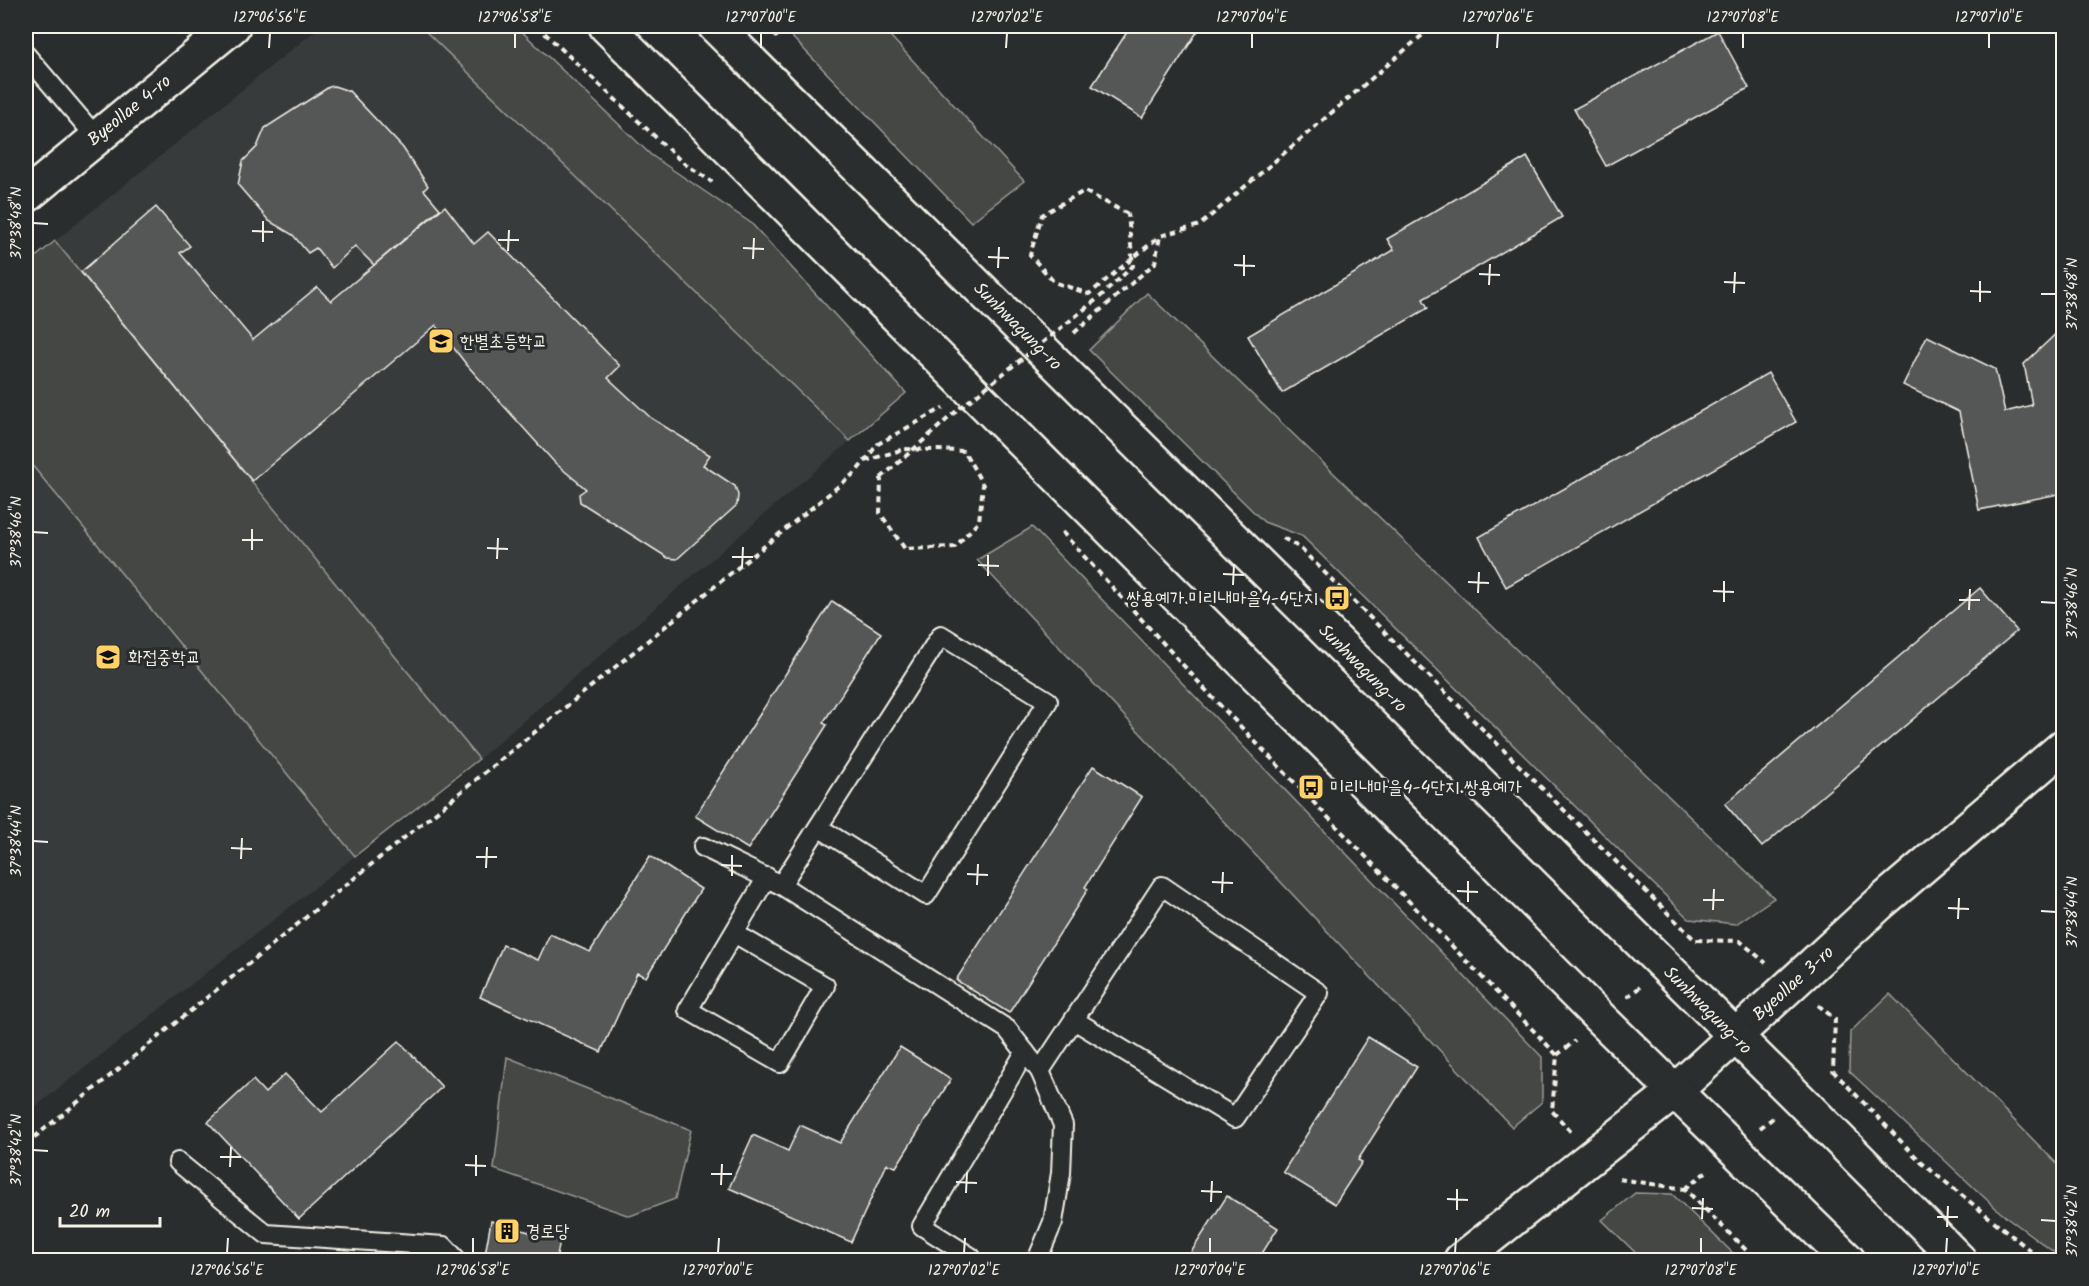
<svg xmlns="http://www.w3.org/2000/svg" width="2089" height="1286" viewBox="0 0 2089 1286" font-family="Kalam,'Poor Story',sans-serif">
<rect width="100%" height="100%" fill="#2a2d2e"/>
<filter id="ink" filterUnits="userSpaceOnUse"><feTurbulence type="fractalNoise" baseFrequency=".0167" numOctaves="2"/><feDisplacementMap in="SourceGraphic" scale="12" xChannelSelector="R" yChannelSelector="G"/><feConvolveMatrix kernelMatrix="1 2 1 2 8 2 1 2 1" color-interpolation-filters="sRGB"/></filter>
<g filter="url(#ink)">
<!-- built -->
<g fill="#373a3a">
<path d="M321,26h99l430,415 -371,318 -424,-518z"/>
<path d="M26,458l329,398 -329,258z"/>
</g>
<!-- green -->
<g fill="#444645" stroke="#9c9c96" stroke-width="1.5">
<path d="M420,26h96l135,129 100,68 155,170 -56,48z"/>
<path d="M784,26h97l143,155 -53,41 -181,-187z"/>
<path d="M55,241l424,518 -124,97 -329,-398v-193z"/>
<path d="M1147,293l627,605 -38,26 -47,-5 -387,-383 -38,-14 -175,-172z"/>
<path d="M1032,527l510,530v45l-30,25 -535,-567z"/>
<path d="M1890,994l173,176v89l-63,-47 -151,-141 1,-39z"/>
<path d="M507,1057l184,73 -16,69 -45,17 -136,-47z"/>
<path d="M1635,1193l37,1 68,66h-97l-41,-40z"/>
</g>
<!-- building -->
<g fill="#555756" stroke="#f4f1e8" stroke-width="1.5">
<path d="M1131,26h70l-59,92 -50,-32z"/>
<path d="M1718,31l31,57 -143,78 -32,-57z"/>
<path d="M334,86l15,5 54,57 25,38 -4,4 16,19 -66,56 -19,-19 -23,22 -16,-20 -8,5 -15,-18 -24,-14 -31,-36 5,-24 14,-14 8,-19 64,-41z"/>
<path d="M1527,157l35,60 -139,82 5,9 -146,85 -34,-57 146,-86 -7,-11z"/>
<path d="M445,206l29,38 14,-12 132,134 -12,12 43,40 59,37 -7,10 32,21 3,9 -1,10 -60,54 -9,-1 -88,-56 -1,-8 7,-5 -31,-26 -89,-99 -30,-39 -184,156 -171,-209 75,-65 34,39 -10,7 73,87 64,-53 14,14z"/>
<path d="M2064,326v167l-85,17 -20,-98 -56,-27 24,-49 68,33 10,43 27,-7 -8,-41z"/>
<path d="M1768,373l28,49 -290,165 -27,-50z"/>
<path d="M1980,588l37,43 -255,216 -37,-43z"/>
<path d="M832,601l49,32 -58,90 4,2 -79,124 -53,-33z"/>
<path d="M1093,766l49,31 -57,90 3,2 -79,124 -53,-33z"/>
<path d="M650,856l51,33 -55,88 -9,-4 -36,79 -121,-55 23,-52 35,15 12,-26 40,18z"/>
<path d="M1368,1037l49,30 -59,93 4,2 -27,42 -52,-32z"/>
<path d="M399,1041l43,46 -143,132 -91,-97 45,-42 12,13 20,-19 37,38z"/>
<path d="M900,1047l51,32 -55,88 -9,-3 -36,78 -122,-54 24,-53 35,16 12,-26 40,18z"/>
<path d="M1227,1196l51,32 -20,32h-72z"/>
<path d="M491,1221l69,20 -4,19h-72z"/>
</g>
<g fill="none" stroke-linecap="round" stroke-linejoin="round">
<!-- lane casing -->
<g stroke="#f4f1e8" stroke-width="22">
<g id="lane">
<path d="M26,55l70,82"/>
<path d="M703,847l78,38 226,144 33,42 23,54 -2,48 -8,49 -16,38"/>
<path d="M781,885l160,-250 107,66 -122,194 -108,-68"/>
<path d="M734,933l91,53 -45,77 -92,-53 79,-133"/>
<path d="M1040,1071l122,-185 157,107 -84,125 -161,-98"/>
<path d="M178,1162l88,72 178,12 13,14"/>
<path d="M971,1257l-49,-31 103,-174"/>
</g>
</g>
<!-- street casing -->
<g stroke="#f4f1e8" stroke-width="38">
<g id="street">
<path d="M26,196l207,-170"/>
<path d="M1461,1260l213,-168 205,-188 185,-158"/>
</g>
</g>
<!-- secondary casing -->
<g stroke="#f4f1e8" stroke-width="38">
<g id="secondary">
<path d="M606,26l995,993 247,241"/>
<path d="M715,26l1083,1072 161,162"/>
</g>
</g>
<!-- path -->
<g stroke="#f4f1e8" stroke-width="4" stroke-dasharray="6 4.5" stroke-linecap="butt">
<path d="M537,26l144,135 31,21"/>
<path d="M770,26l7,12"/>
<path d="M1128,214l-44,-23 -42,24 -12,40 24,27 35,12 71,-58"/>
<path d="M1074,333l81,-70 5,-27 40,-11 233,-199"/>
<path d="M865,461l39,-12 60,2 19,34 -4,36 -24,26 -50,2 -25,-36 1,-35"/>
<path d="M1062,532l152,167 343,356 -5,56 20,22"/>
<path d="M1283,538l17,10 395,392 45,1 26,22"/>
<path d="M1627,997l13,-10"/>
<path d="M1818,1005l17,14 -2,52 89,92 120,97"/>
<path d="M1557,1055l18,-14"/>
<path d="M1760,1128l13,-10"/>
<path d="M26,1144l830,-672 22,-28 65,-36"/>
<path d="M1619,1179l66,10 71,71"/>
<path d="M1685,1189l22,-18"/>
</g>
<!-- lane -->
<use href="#lane" stroke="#2a2d2e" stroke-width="18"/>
<!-- street -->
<use href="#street" stroke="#2a2d2e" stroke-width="33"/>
<!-- secondary -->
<use href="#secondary" stroke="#2a2d2e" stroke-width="33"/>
<!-- path-bridge -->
<path stroke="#f4f1e8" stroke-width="4" stroke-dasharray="6 4.5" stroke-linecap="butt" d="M881,478l79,-70 141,-112 32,-30 -5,-52"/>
</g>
</g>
<!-- ticks -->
<path fill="none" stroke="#f4f1e8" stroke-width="2" d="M269,48l1,-15M515,48v-15M761,48v-15M1006,48l1,-15M1252,48v-15M1497,48l1,-15M1743,48v-15M1989,48v-15M33,223l15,1M252,231l21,1M498,240h21M263,242v-21M743,248l21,1M508,251l1,-21M988,257l21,1M753,259l1,-21M1234,265l21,1M998,268l1,-21M1479,274l21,1M1244,276v-21M1724,282l21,1M1489,285l1,-21M1970,291l21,1M1734,293l1,-21M2041,294h15M1980,302v-21M33,532l15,1M242,540h21M487,548l21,1M252,550v-21M732,557h21M497,559l1,-21M978,565l21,1M742,568l1,-21M1223,574l21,1M988,576v-21M1468,582l21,1M1233,585l1,-21M1713,591l21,1M1478,593l1,-21M1959,600h21M1724,602v-21M2041,602l15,1M1969,610l1,-21M33,841l15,1M231,848l21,1M476,857h21M241,859l1,-21M721,865l21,1M486,868l1,-21M967,874l21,1M732,876v-21M1212,882l21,1M977,885l1,-21M1457,891l21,1M1222,893l1,-21M1703,900h21M1468,902v-21M1948,908l21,1M1713,910l1,-21M2041,911l15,1M1958,919l1,-21M33,1150l15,1M220,1157h21M465,1165l21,1M230,1167l1,-20M711,1174h21M476,1176v-21M956,1182l21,1M721,1185l1,-21M1201,1191l21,1M966,1193l1,-21M1447,1199l21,1M1211,1202l1,-21M1692,1208l21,1M1457,1210v-21M1937,1217h21M1702,1219l1,-21M2041,1220l15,1M1947,1227l1,-21M227,1253l1,-15M473,1253v-15M718,1253l1,-15M964,1253l1,-15M1210,1253v-15M1455,1253l1,-15M1701,1253v-15M1946,1253l1,-15"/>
<!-- icons -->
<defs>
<g id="school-square" transform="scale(1.35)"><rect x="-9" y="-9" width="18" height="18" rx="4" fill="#ffd166" stroke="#2a2d2e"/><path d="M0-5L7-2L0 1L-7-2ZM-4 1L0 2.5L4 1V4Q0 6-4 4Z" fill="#111"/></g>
<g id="bus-square" transform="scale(1.35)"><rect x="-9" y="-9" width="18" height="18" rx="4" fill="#ffd166" stroke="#2a2d2e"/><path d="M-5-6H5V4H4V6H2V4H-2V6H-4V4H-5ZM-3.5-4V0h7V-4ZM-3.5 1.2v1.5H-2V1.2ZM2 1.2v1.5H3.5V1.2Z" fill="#111"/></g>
<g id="building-square" transform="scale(1.35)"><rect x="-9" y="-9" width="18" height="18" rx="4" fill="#ffd166" stroke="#2a2d2e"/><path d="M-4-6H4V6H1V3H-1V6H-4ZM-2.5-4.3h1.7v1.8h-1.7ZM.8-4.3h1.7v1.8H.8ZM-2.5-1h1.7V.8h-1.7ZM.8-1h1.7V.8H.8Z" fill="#111"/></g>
</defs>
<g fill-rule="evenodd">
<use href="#school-square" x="441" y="341"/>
<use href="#bus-square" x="1337" y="598"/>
<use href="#school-square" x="108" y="657"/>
<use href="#bus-square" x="1311" y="787"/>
<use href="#building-square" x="507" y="1231"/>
</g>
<g text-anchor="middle" stroke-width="6" stroke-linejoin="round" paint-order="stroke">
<!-- street labels -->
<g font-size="18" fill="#f4f1e8" stroke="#2a2d2e">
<text transform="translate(129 110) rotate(-39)" y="6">Byeollae 4-ro</text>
<text transform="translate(1018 326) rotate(45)" y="6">Sunhwagung-ro</text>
<text transform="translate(1363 668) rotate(45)" y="6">Sunhwagung-ro</text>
<text transform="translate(1793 983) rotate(-42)" y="6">Byeollae 3-ro</text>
<text transform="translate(1708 1010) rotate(45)" y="6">Sunhwagung-ro</text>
</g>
<!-- poi labels -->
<g font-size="18" fill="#f4f1e8" stroke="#2a2d2e" text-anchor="start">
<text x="460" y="347">한별초등학교</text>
<text x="1318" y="604" text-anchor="end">쌍용예가.미리내마을4-4단지</text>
<text x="128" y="663">화접중학교</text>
<text x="1330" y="793">미리내마을4-4단지.쌍용예가</text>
<text x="526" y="1237">경로당</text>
</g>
</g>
<!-- margin -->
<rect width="2089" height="1286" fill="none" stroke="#2a2d2e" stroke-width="66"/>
<!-- scale -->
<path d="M60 1217v9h100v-9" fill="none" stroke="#f4f1e8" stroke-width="3"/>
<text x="69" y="1217" font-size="18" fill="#f4f1e8" stroke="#2a2d2e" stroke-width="4.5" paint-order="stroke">20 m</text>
<rect x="33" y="33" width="2023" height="1220" fill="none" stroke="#f4f1e8" stroke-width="2"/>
<g font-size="15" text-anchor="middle" fill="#f4f1e8">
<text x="270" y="22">127°06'56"E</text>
<text x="515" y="22">127°06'58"E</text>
<text x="761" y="22">127°07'00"E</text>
<text x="1007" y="22">127°07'02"E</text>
<text x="1252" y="22">127°07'04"E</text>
<text x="1498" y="22">127°07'06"E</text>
<text x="1743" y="22">127°07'08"E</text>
<text x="1989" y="22">127°07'10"E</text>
<text transform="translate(16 223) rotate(-90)" y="5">37°38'48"N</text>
<text transform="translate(2072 294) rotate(-90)" y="5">37°38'48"N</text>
<text transform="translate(16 532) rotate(-90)" y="5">37°38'46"N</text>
<text transform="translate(2072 603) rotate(-90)" y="5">37°38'46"N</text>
<text transform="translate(16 841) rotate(-90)" y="5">37°38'44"N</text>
<text transform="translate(2072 912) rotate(-90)" y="5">37°38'44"N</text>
<text transform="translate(16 1150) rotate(-90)" y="5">37°38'42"N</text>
<text transform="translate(2072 1221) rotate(-90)" y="5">37°38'42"N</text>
<text x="227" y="1275">127°06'56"E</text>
<text x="473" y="1275">127°06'58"E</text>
<text x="718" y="1275">127°07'00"E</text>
<text x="964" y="1275">127°07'02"E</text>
<text x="1210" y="1275">127°07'04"E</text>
<text x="1455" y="1275">127°07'06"E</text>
<text x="1701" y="1275">127°07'08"E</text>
<text x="1946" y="1275">127°07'10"E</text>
</g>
</svg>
